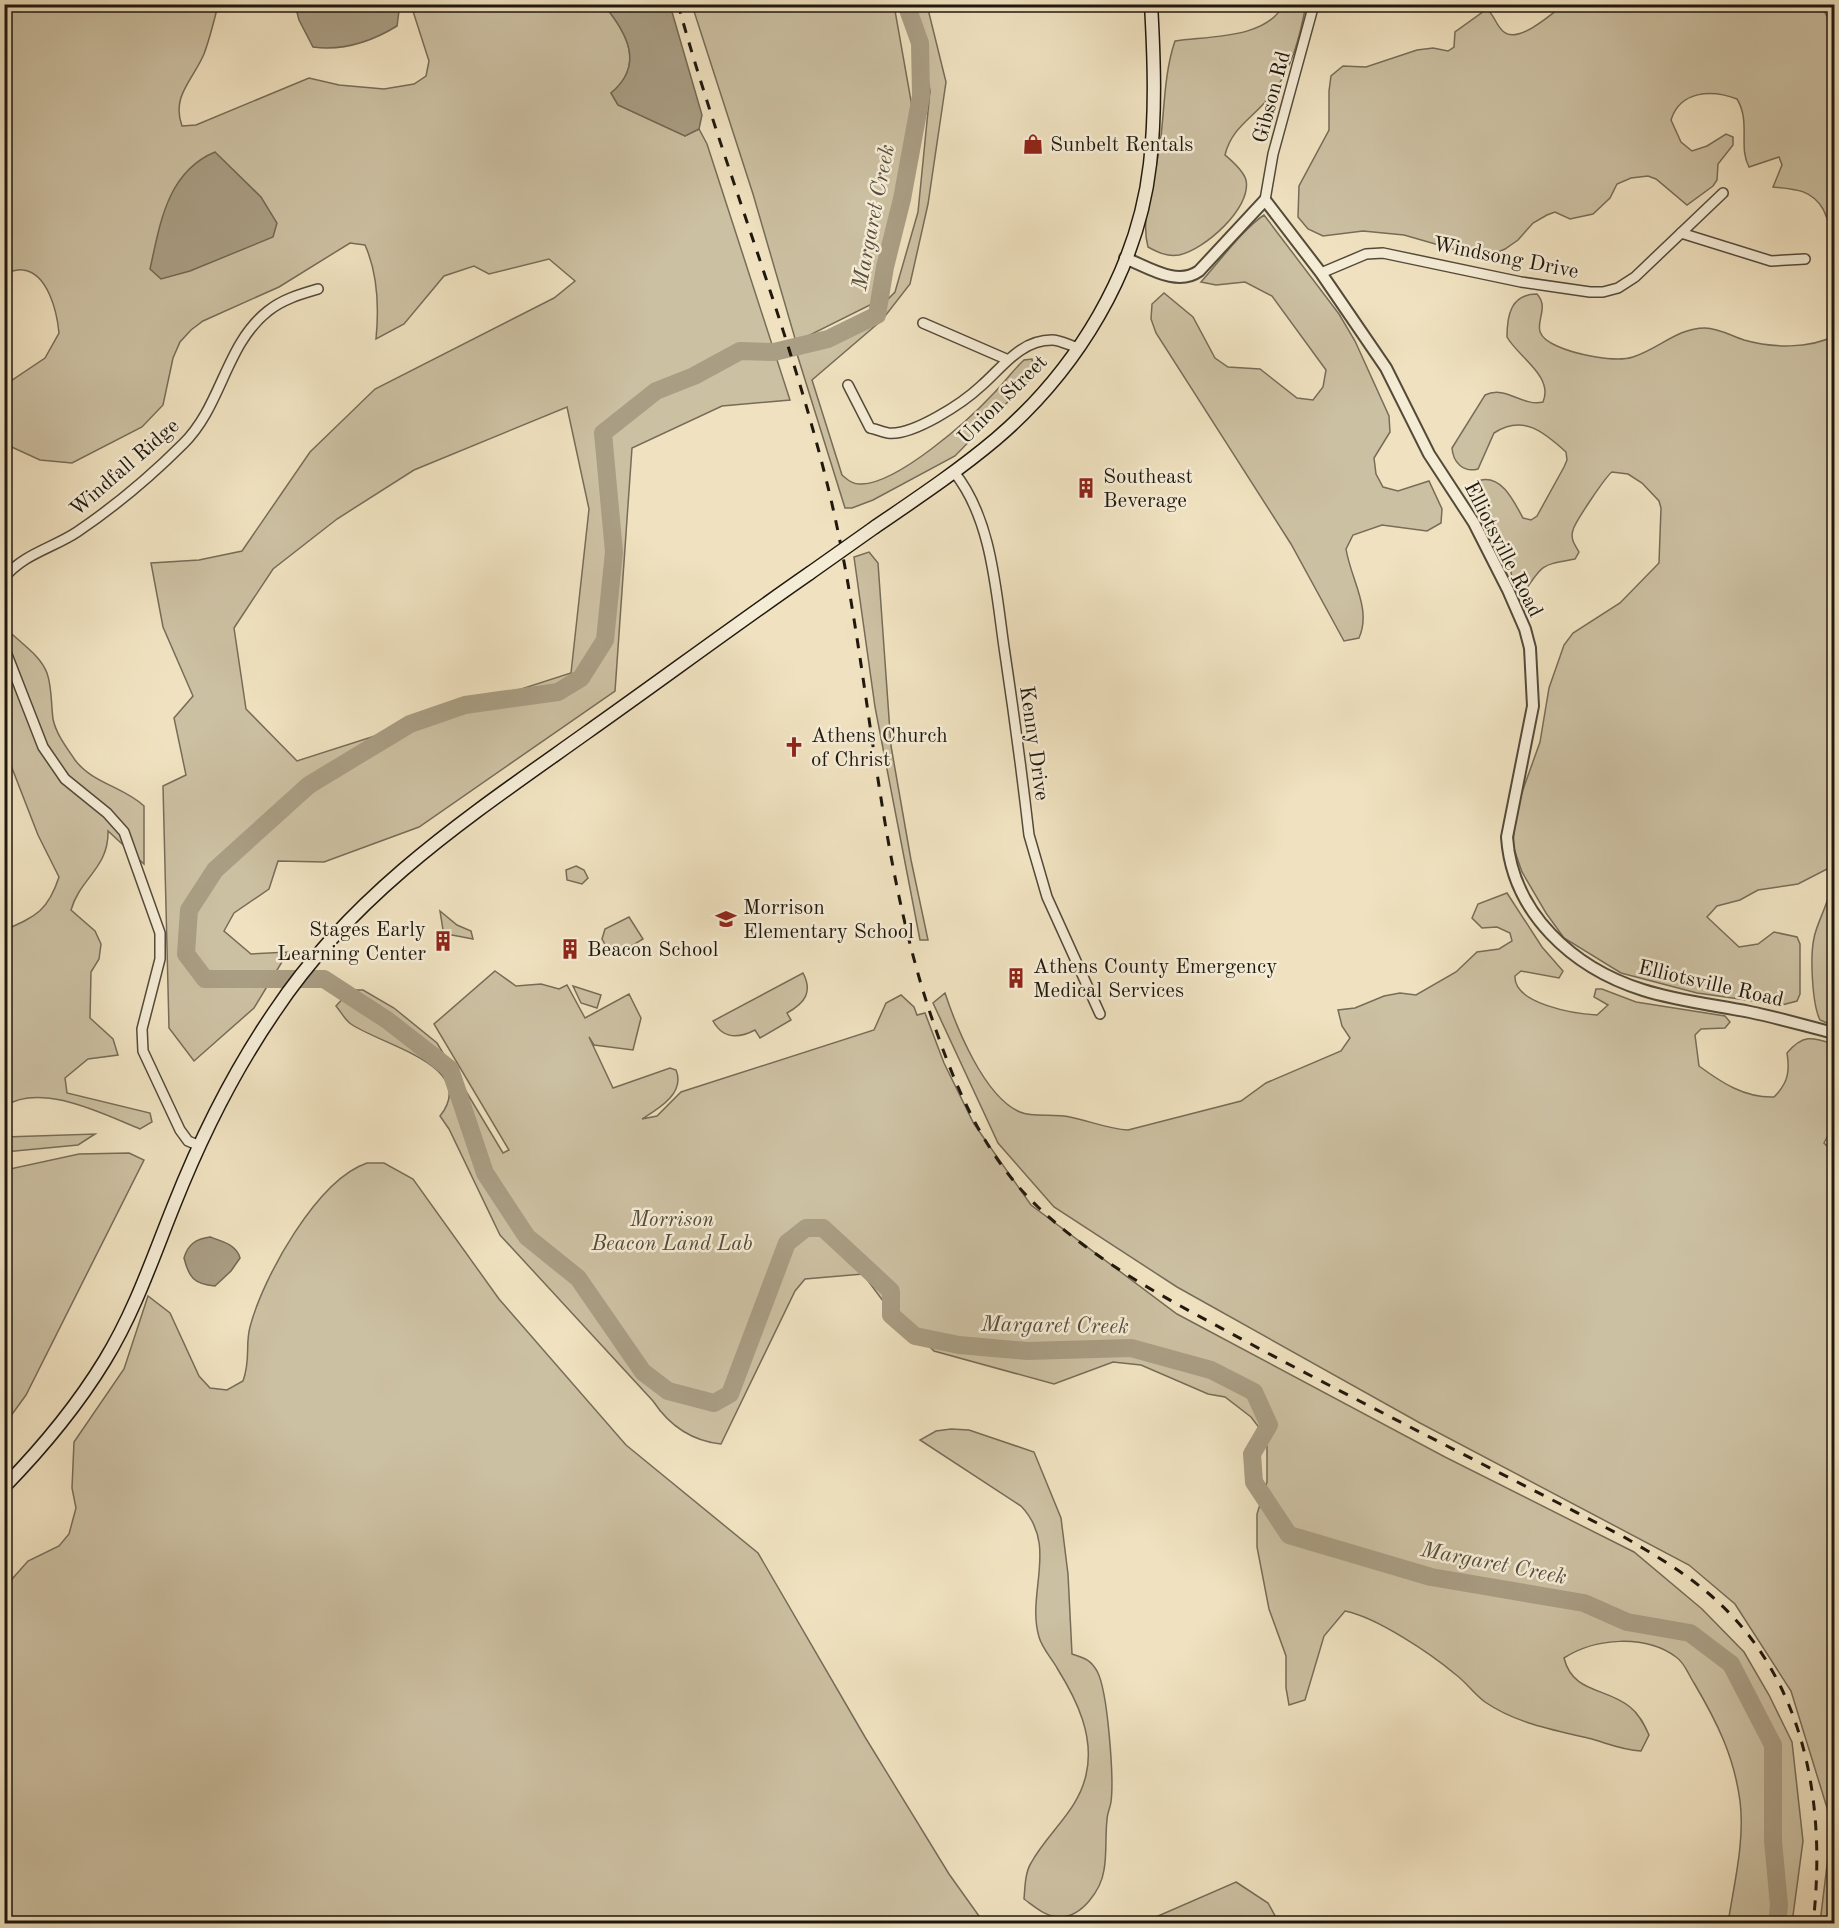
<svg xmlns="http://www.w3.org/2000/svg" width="1839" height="1928" viewBox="0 0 1839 1928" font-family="'Old Standard TT',serif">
<rect width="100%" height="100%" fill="#f0e2c0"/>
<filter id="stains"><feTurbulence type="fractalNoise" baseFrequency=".00333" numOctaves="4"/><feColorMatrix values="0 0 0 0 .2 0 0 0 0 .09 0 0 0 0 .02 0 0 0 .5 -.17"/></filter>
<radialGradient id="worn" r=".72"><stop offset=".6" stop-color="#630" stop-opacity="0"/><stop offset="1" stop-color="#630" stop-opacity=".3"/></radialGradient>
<!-- green -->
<g fill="#ccc0a2" stroke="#766c58" stroke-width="1.5" fill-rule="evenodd">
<path d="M5,5h213c-4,16 -8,33 -14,49 -11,26 -33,42 -22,72l14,-1 113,-47 30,7 45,4 30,-5 12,-8 3,-15 -18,-56h193c23,28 41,60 7,88l7,12 67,31 14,-7 8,15 83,256 -68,6 -90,42 -17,243 -196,136 -95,35 -46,-1 -9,28 -35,24 -10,18 27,23 37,-2 -34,56 -60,53 -25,-33 -6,-242 23,-11 -12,-57 19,-22 -30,-69 -12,-64 48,-3 43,-9 68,-99 65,-63 179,-91 21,-17 -26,-22 -60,15 -15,-8 -30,10 -40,48 -28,15c3,-31 2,-65 -11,-94l-15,-2 -71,44 -76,34 -12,9 -11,12 -7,16 -10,47 -21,22 -70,36 -32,-3 -35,-16v-59l40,-27 14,-25c-2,-21 -11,-60 -36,-63 -7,-1 -12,3 -18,0zM567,407l22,102 -18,164 -274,88 -51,-52 -12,-81 39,-59 64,-50 77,-49z"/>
<path d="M692,5h202l19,107 -33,188 -84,42 -43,-148z"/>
<path d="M915,5h12l19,77 -18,122 -18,80 -28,36 -70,60 30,95c6,5 11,10 20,9 36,-1 106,-63 131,-90 11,-11 20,-24 31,-34l8,-1 3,15 -80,82 -82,44 -21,8h-7l-48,-154 39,-23 32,-12 27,-27 23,-80 12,-121z"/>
<path d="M1283,5h23c-6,31 -14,64 -34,89 -17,23 -40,32 -47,61 7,6 18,15 21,25 6,28 -42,70 -67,75 -12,2 -22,-3 -31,-8 -8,-30 6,-66 11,-96 6,-37 4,-75 16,-110 32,-5 92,-2 108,-36z"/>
<path d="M1563,5h258l13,25v200c-6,-6 -7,-13 -11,-21 -12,-20 -29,-20 -50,-22l9,-22 -3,-8 -30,10c-11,-20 2,-45 -12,-68 -26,-10 -57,-8 -66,21l10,22 11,9 15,-5 19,-12 7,3v8l-15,19 -1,16 -4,6 -26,19 -31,-26 -8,-3 -17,2 -14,6 -7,14 -17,16 -23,5 -15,-7 -8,3 -14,8 -15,17 -13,9 -21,9 -80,-23 -41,-4 -40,5 -15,-7 -10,-12 1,-31 30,-56v-39l2,-15 12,-10 23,1 51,-17 16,-2 15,3 6,-4 1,-15 32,-23c8,7 9,17 17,23 14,12 48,-18 59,-27z"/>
<path d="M1264,215l75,99 16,27 34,75 1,16 -16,26 2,16 7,13 15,4 31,-10 13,28 -1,14 -14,8 -45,-6 -29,10 -7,14c5,31 26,60 13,89l-15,3 -53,-97 -135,-211 -5,-14 1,-15 12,-11 29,24 22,41 13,9 32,2 37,29 16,2 10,-13 3,-17 -54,-74 -27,-14 -29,3 -15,-3c17,-19 43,-54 63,-67z"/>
<path d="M1537,294c17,19 -16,37 20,52 17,8 58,17 76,11 26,-8 44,-29 72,-29 13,0 27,8 39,12 28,8 65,9 90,-4v676l-7,11 -7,-3c-8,-16 -10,-64 -6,-82 4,-22 25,-48 13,-69l-29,15 -40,6 -18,10 -23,6 -10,11 32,30 19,-3 16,-12 23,5 3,7v50l-3,7 -15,4 -85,-12 -76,-20 -57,-35 -18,-25 -24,-41 -9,-26 2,-34 25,-70 9,-54 15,-43 9,-12 47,-30 39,-40 2,-55 -2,-7 -17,-18 -14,-9 -16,-2c-6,4 -37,50 -39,58 -3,9 2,15 6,22l-4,7c-32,6 -32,4 -50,32l-8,-2 -4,-6 -7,-39 -32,-50 7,-14c22,-4 33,22 42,38l8,2 6,-4 27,-49 3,-7 -1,-8c-22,-20 -43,-38 -72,-19l-16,36c-15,4 -25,-7 -26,-21l33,-53c21,-10 37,12 58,7 11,-26 -25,-45 -36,-65 0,-22 4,-43 30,-43z"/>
<path d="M869,552l9,11 13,183 20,114 17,80h-8l-45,-233 -21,-150z"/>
<path d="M4,634l9,1c12,11 28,22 34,38 5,14 4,31 6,46 3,15 14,29 22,41 17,23 49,27 69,46v58l-36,-33c1,37 -28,47 -37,79l24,21 6,13 -2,15 -8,13 -1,46 23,21 5,16 -30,4 -23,19 2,15 83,20 2,9 -12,7c-37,-15 -99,-47 -135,-23v-176c31,-14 43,-19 54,-53l-21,-42 -33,-85z"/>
<path d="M576,866l8,4 4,8 -6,6 -15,-4 -1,-10z"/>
<path d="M1507,893l35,54 21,24 -4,7 -38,-7 -6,5c-2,28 61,38 82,39l11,-10 -14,-8 2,-8h6l34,13 89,14 5,6 -5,6 -24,1 -6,6 4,31c23,17 46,32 75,31 14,-14 16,-25 13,-44 16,-19 25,-16 47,-9v80l-10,19 10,10v770h-14l12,-99 -41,-133 -56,-87 -46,-39 -269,-142 -243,-136 -123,-80 -56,-64 -65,-140 12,-10c11,33 39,104 75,119 14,6 34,1 50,5 20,4 38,12 58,13l113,-29 25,-18 75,-32 9,-13 -8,-12 -4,-16 17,-2 29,-12 16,-3 16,2 40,-23 21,-20 22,-3 13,-8 -2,-8 -13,-6 -15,1 -10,-10 6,-14z"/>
<path d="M440,911l17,14 14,6 2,8 -21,-4 -8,1z"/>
<path d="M629,917l14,22 -28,17 -4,-1 -9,-16 3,-10z"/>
<path d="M495,971l21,15 25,-2 18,5 8,-4 18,33 44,-24 12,24 -8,32 -39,-5 -5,-8 24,51 57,-20 6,2c10,24 -20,40 -34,49l15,-3 24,-24 193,-62 12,-27 15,-8 13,12 3,8 8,-2 19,50 30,61 57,81 146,109 268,143 189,95 68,57 42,43 25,43 23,47 11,99 -11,82h-64c6,-39 17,-82 12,-122 -6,-45 -23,-79 -46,-118 -6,-9 -9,-20 -18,-26 -31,-23 -81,-19 -112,1 9,36 42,29 66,49 9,7 14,17 19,28l-8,16c-18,-1 -32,-7 -49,-12 -37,-9 -75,-15 -107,-37 -11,-8 -19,-20 -30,-28 -25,-21 -79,-57 -110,-63l-21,25 -19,64 -16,5 -3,-17v-32l-17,-47 -12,-62v-33l10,-32v-35l-6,-17 -10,-13 -26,-20 -17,-3 -67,-29 -28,-3 -59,22 -120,-33 -9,-9 -13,-2 -49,-66 -58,5 -10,12 -74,153c-29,-3 -52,-19 -68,-43l-153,-166 -51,-106 -9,-13c40,-50 -59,-71 -89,-92 -6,-4 -10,-12 -15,-18l10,-11 7,-5h10l31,18 43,35 66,110 6,-3 -75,-126z"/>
<path d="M803,973c10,19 2,30 -16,40l4,7 -31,18 -5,-8c-17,9 -32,9 -42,-9z"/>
<path d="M573,986l28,9 -4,13 -16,-5z"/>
<path d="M95,1134l-17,11 -73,7v-15z"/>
<path d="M129,1153l15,7 -118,235 -21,29v-254l74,-16z"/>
<path d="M367,1163h17l29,16 86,120 127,146 132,108 107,184 84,137 35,49h-979v-329l8,-16 15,-17 31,-15 10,-12 7,-26 -4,-20 2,-46 50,-73 24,-73 22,17 29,63 11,12 17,2 16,-9c8,-22 2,-36 7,-54 13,-50 67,-147 117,-164z"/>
<path d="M951,1429l18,1 65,22 27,66 7,56 4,80c12,4 18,5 25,17 11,20 17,108 14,131 -1,6 -4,12 -4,18 -2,17 0,34 -3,50 -3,20 -22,47 -44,47 -13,1 -26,-11 -36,-18 1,-12 1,-26 7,-36 17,-31 47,-52 55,-88 9,-38 -9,-75 -29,-107 -5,-9 -15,-20 -18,-31 -13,-45 20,-91 -18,-131l-101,-66 16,-9z"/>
<path d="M1236,1882l32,21 11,20h-137z"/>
</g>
<!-- water -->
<g fill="#a99d83" stroke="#726854" stroke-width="1.5">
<path d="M295,5h101l3,6 -2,15c-26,16 -53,25 -84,21l-14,-27z"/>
<path d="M604,5h66l32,110 -3,14 -14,7 -67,-31 -7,-12c34,-28 16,-60 -7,-88z"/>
<path d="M215,152l46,45 16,26 -4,14 -83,34 -29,8 -11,-10c10,-45 17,-97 65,-117z"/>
<path d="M210,1237c12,4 27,8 30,21l-9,13 -16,15c-21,-2 -26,-8 -31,-28 4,-14 12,-19 26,-21z"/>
</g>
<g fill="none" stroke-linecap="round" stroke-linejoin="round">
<!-- river -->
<path stroke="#a99d83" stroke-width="18" d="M906,4l14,39 1,53 -19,103 -17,68 -8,48 -49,24 -54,13 -34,-1 -46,25 -38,15 -53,42 11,119 -9,88 -24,38 -23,14 -93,13 -55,19 -101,61 -94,85 -26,40 -3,44 19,25h119l63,41 63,49 35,104 42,64 51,41 65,94 25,19 46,12 16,-9 57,-151 19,-15h17l68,63v24l24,21 44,9 68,6 104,-3 80,22 43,22 15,33 -17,29 2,28 35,53 142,42 153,26 43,19 63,11 41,31 42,81v96l6,64 -2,19"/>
<!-- minor casing -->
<g stroke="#534a3a" stroke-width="12">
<g id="minor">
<path d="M1265,200l8,-46 41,-150"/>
<path d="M1681,233l90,28 34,-2"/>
<path d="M1321,273l45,-19 17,-1 138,29 69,10h13l15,-4 17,-11 88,-84"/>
<path d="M923,323l83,36"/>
<path d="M848,385l22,43c6,1 12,4 18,5 25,3 75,-30 93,-47 21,-18 39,-46 71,-46 8,0 19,6 27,8"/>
<path d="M954,472c39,48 42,123 51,182 9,60 17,120 24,181l18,62 53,117"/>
<path d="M4,578c19,-24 49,-30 73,-46 37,-25 74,-56 106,-88 39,-38 42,-99 85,-133 15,-12 33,-17 50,-22"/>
<path d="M4,647l39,100 22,32 42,34 17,19 36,101v26l-18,70 1,22 37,79 8,11 12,5"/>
</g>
</g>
<!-- tertiary casing -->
<g stroke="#534a3a" stroke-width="14">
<path id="tertiary" d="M1125,258c23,9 52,29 74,13l66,-71 56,73 65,95 43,86 45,69 34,67 17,39 5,19 3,58 -26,131c5,76 66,131 136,153 35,11 72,15 107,22 29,6 56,14 84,21"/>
</g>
<!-- secondary casing -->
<g stroke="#1f180e" stroke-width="15">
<g id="secondary">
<path d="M875,527c41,-28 83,-56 121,-88 81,-69 142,-169 154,-275 6,-52 4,-107 1,-160"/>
<path d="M4,1487c38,-39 73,-81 101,-127 30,-49 48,-103 69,-155 27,-68 59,-133 101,-194 80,-120 196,-196 311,-278 75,-53 149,-108 224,-160"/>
</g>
</g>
<!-- minor -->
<use href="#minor" stroke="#f5ecd6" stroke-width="9"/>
<!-- tertiary -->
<use href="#tertiary" stroke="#f5ecd6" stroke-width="10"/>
<!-- secondary -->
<use href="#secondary" stroke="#f5ecd6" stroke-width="12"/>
<!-- rail -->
<path stroke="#1f180e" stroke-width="3" stroke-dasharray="10 10" stroke-linecap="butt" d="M678,4c44,160 108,314 148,475 46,183 47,376 111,554 23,65 51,127 102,175 65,61 144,99 221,141 121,64 243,125 364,188 29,17 58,34 84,56 97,82 119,210 105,331"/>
<!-- secondary-bridge casing -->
<g stroke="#1f180e" stroke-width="15" stroke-linecap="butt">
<path id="secondary-bridge" d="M810,573l65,-46"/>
</g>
<!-- secondary-bridge -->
<use href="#secondary-bridge" stroke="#f5ecd6" stroke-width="12"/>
</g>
<!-- icons -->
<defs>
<g id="shop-bare" transform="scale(1.62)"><path d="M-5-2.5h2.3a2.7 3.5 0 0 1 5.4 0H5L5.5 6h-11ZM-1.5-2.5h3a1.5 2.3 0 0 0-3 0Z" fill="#8f2418" stroke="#f5ecd6" stroke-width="2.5" paint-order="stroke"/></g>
<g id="building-bare" transform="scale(1.62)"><path d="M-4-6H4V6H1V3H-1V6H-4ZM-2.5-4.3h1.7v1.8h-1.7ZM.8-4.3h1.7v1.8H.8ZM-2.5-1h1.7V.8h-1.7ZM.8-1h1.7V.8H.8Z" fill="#8f2418" stroke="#f5ecd6" stroke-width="2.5" paint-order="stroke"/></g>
<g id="church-bare" transform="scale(1.62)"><path d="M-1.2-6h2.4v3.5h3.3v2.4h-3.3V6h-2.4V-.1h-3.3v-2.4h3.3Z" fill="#8f2418" stroke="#f5ecd6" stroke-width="2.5" paint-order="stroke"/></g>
<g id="school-bare" transform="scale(1.62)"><path d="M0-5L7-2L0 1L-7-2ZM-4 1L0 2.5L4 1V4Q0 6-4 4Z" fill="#8f2418" stroke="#f5ecd6" stroke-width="2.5" paint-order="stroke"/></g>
</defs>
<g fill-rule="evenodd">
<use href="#shop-bare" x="1033" y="144"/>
<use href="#building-bare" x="1086" y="488"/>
<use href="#church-bare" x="794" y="747"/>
<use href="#school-bare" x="726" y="919"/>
<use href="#building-bare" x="443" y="941"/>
<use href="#building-bare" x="570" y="949"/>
<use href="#building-bare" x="1016" y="978"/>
</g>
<g text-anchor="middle" stroke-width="5" stroke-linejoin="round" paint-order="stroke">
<!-- street labels -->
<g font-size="21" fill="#1f180e" stroke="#f5ecd6">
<text transform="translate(1271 97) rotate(-75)" y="7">Gibson Rd</text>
<text transform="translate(1506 257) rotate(11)" y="7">Windsong Drive</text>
<text transform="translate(1002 399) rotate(-45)" y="7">Union Street</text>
<text transform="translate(124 467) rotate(-41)" y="7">Windfall Ridge</text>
<text transform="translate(1504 549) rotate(63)" y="7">Elliotsville Road</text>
<text transform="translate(1035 743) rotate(82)" y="7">Kenny Drive</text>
<text transform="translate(1711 983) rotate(13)" y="7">Elliotsville Road</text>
</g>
<!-- poi labels -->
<g font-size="21" fill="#1f180e" stroke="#f5ecd6" text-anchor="start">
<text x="1050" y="151">Sunbelt Rentals</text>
<text x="1103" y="483">Southeast<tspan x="1103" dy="24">Beverage</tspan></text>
<text x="811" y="742">Athens Church<tspan x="811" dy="24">of Christ</tspan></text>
<text x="743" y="914">Morrison<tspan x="743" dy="24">Elementary School</tspan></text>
<text x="426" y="936" text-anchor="end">Stages Early<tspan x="426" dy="24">Learning Center</tspan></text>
<text x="587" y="956">Beacon School</text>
<text x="1033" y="973">Athens County Emergency<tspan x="1033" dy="24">Medical Services</tspan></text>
</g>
<!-- park labels -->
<g font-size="21" font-style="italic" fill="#534a3a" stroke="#f5ecd6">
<text x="672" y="1226">Morrison<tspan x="672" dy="24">Beacon Land Lab</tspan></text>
</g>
<!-- water labels -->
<g font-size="22" font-style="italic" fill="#564d3d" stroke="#f5ecd6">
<text transform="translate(872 217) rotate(-79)" y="8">Margaret Creek</text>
<text transform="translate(1055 1324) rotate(1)" y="8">Margaret Creek</text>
<text transform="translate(1494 1562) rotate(11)" y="8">Margaret Creek</text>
</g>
</g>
<!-- margin -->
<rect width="1839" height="1928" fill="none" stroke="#f0e2c0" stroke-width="24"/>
<rect x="6" y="6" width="1827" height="1916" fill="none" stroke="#1f180e" stroke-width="3"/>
<rect x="12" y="12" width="1815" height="1904" fill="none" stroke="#1f180e" stroke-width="1.5"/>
<rect width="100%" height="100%" filter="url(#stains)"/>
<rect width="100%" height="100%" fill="url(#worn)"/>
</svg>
